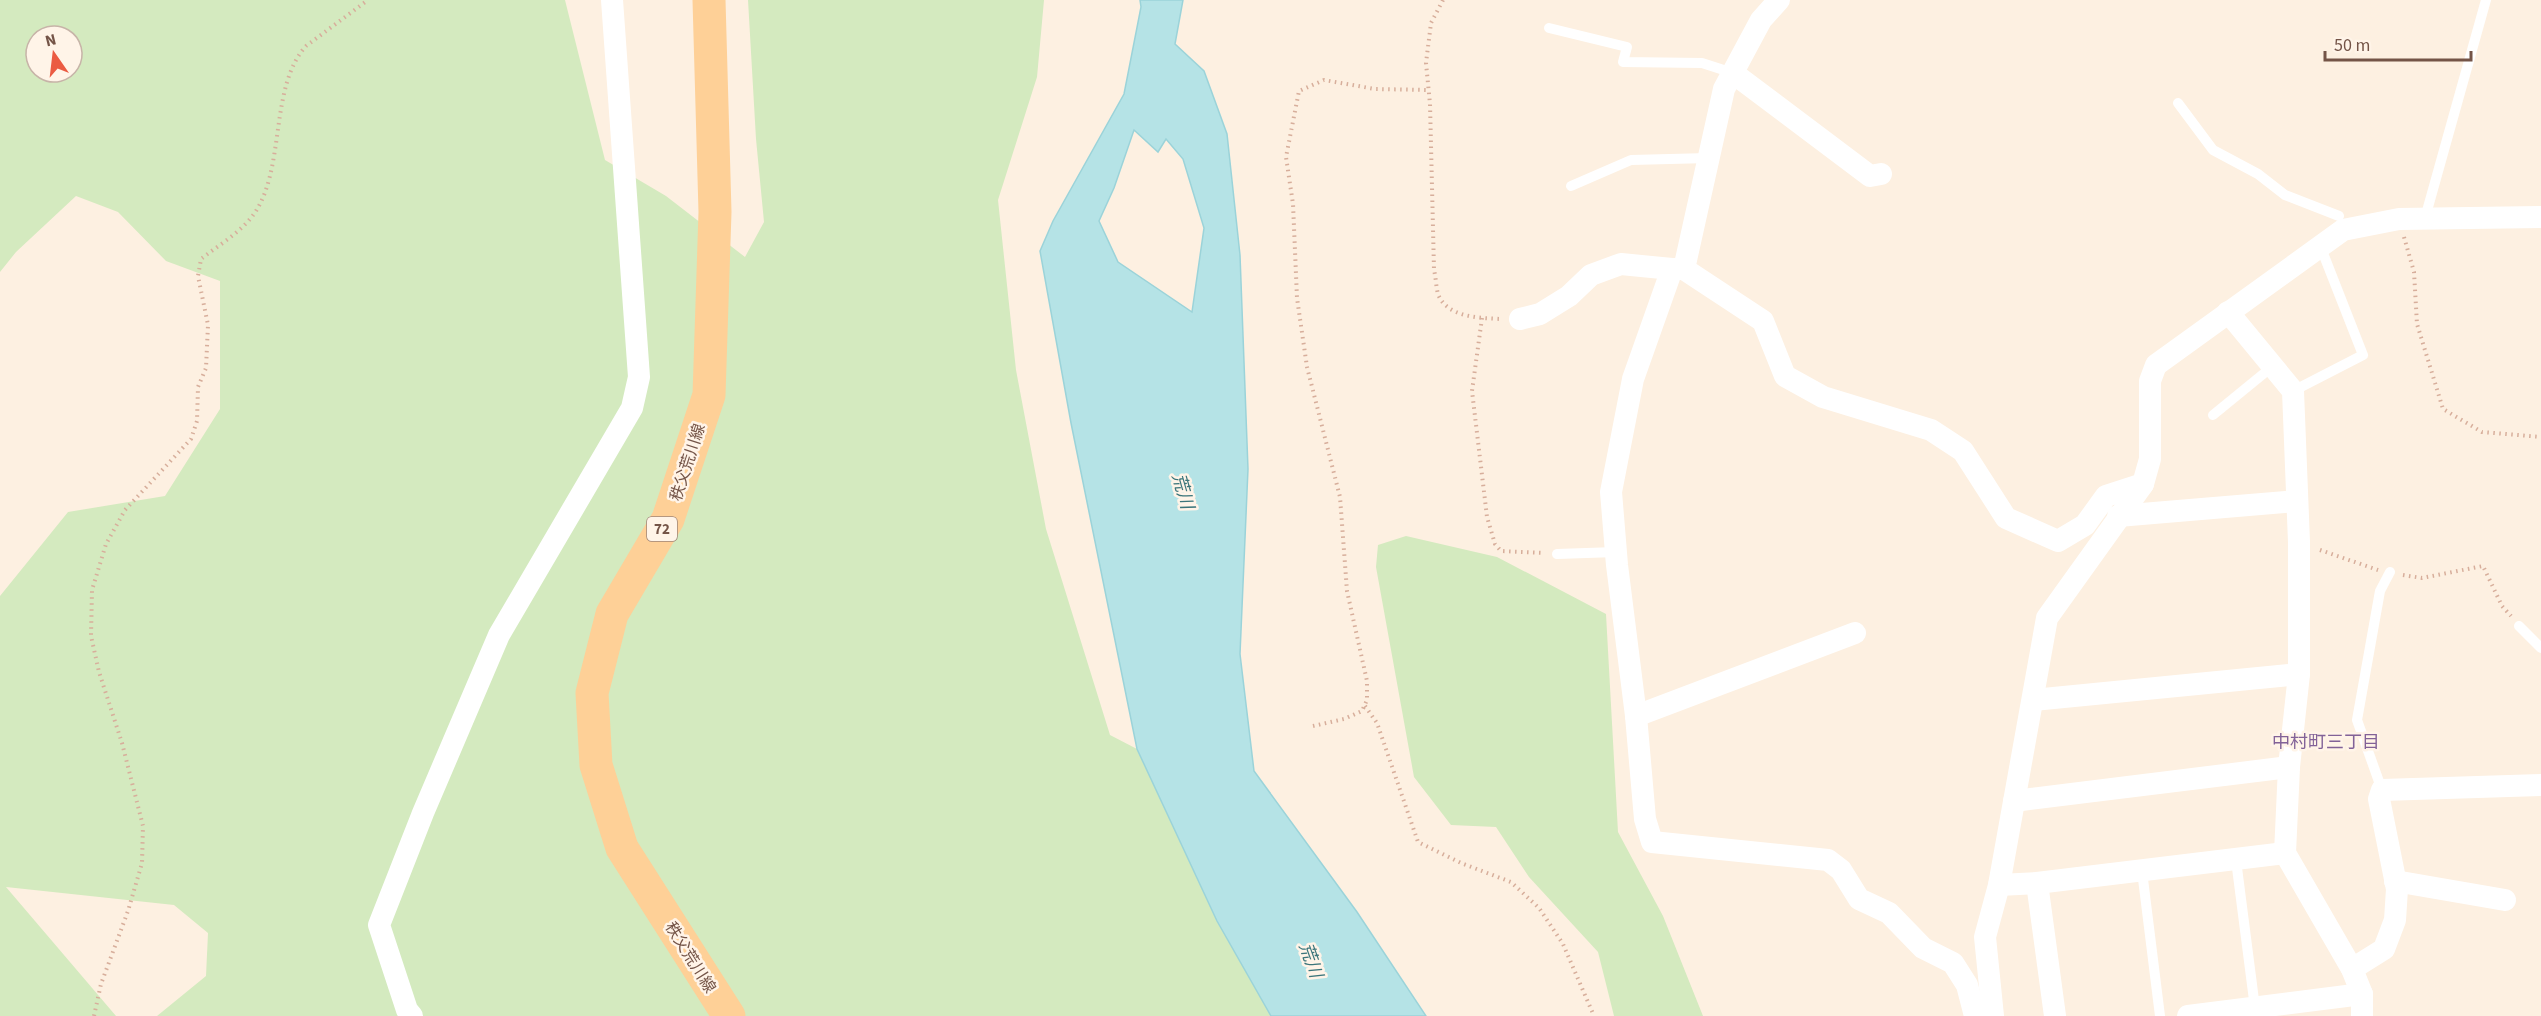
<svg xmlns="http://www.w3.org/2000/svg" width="2541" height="1016" viewBox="0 0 2541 1016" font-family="'Source Sans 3','Noto Sans JP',sans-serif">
<rect width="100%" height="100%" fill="#fdf0e1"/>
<!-- green -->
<g fill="#d4eabf" fill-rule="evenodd">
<path d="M0,0h565l40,160 61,36 79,61 19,-35 -8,-83 -8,-139h296l-7,77 -39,123 18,170 30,159 64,206 27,14 80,172 54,95h-1114l49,-40 2,-43 -34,-28 -168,-18 110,129h-116v-420l68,-84 97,-16 55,-87v-128l-54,-20 -48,-49 -42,-16 -60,56 -16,20zM36,36h36v36h-36z"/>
<path d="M1406,536l91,21 109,57 12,218 45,84 40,100h-89l-16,-64 -69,-75 -33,-50 -45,-2 -37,-48 -38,-210 2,-22z"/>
</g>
<!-- water -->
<path fill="#b5e3e6" stroke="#9bd3d9" stroke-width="1.5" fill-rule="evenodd" d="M1140,0h43l-8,44 29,27 23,63 13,121 8,214 -8,185 14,117 103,141 69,104h-155l-54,-95 -80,-172 -66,-326 -31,-172 13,-30 71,-127 17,-87zM1134,130l24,22 8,-13 17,20 21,69 -12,84 -74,-50 -19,-41 15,-33z"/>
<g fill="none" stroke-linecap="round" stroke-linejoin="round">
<!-- path -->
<g stroke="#d7ae9b" stroke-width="4" stroke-dasharray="1.5 4.5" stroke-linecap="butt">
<path d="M1443,0l-12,23 -5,40 4,41 4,166c2,8 2,17 4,24 9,24 43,24 63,25"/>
<path d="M2404,237l10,35 3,52 26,85 39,23 59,5"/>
<path d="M1482,318l-10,73 15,126 8,27 6,7 43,2"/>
<path d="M2320,550l58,20"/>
<path d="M2403,575l19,3 61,-12 19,40 9,10"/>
<path d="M1365,706l12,17 41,119 43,21 50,19 28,26 24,36 31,72"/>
<path d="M1313,726l31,-7 18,-8 5,-11v-19l-20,-90 -7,-94 -33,-130 -10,-69 -4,-94 -7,-47 13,-66 25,-11 51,9 54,1"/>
<path d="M94,1016l7,-32 27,-73 14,-48 1,-37 -21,-83 -23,-71 -8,-36 1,-46 14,-46 19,-34 66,-71 6,-18 1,-34 8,-19 2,-43 -10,-49 3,-17c18,-14 40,-27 53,-45 32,-46 15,-127 52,-168l62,-46"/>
</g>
<!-- lane -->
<g stroke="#fff" stroke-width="10">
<path d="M1549,28l78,19 -4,15 79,1 31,10"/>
<path d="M2178,103l35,47 45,24 27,21 54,21"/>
<path d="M1571,186l60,-26 78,-2"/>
<path d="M2425,218l61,-218"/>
<path d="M2293,391l70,-36 -42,-107"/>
<path d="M2213,415l60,-49"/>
<path d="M1557,554l59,-2"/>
<path d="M2519,626l22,22"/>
<path d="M2382,790l-25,-70 23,-129 10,-19"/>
<path d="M2236,860l19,148"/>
<path d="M2142,871l18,145"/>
</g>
<!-- street -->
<g stroke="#fff" stroke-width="22">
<path d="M1779,0l-18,20 -37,69 -40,180 79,52 22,55 38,21 108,33 32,21 43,67 52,23 27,-16 21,-29 37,-12"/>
<path d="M1733,73l137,103 11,-2"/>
<path d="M1684,269h-12l-39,110 -22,113 6,73 19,151 9,103 7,23 176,18 13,10 18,29 30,14 34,35 30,15 14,22 8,31"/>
<path d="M2228,312l65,79 6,151v132l-10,93 -4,86 67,116 10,25v22"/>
<path d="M1520,319l20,-5 29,-18 22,-21 30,-11 51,5"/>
<path d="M2118,516l178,-15"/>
<path d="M2033,700l266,-26"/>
<path d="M1636,716l219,-83"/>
<path d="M2014,801l275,-34"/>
<path d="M2395,881l110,19"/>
<path d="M2037,883l18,133"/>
<path d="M1999,885l38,-2 248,-30"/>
<path d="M2352,969l32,-20 11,-29 2,-31 -18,-90 3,-9 159,-5"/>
<path d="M412,1016l-5,-6 -28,-85 44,-112 76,-178 133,-227 7,-31 -27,-377"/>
<path d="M1993,1016l-8,-79 14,-52 48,-267 96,-134 7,-25v-78l6,-16 187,-135 56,-11 142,-2"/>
<path d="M2188,1016l174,-22"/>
</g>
<!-- primary -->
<path stroke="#fed097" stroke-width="33" d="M709,0l6,212 -6,183 -41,124 -56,95 -20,79 4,72 26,83 107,168"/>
</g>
<g text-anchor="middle" stroke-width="5" stroke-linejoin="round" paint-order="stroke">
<!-- shield labels -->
<rect fill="#fff4e8" stroke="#9e8477" stroke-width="1.5" x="647" y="517" width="30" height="24" rx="4.5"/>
<g font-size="15" font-weight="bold" fill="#745447">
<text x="662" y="534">72</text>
</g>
<!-- street labels -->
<g font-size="16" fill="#745447" stroke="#fff4e8">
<text transform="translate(687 462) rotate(-72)" y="6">秩父荒川線</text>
<text transform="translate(691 957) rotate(58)" y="6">秩父荒川線</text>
</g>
<!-- water labels -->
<g font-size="18" font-style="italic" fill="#3b757b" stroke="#fff4e8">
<text transform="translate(1183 491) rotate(74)" y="6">荒川</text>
<text transform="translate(1311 960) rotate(70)" y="6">荒川</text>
</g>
<!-- neighbourhood labels -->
<g font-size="18" fill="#826298" stroke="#fff4e8">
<text x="2326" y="748">中村町三丁目</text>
</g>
</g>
<!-- north arrow -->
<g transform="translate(54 54) rotate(346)"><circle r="28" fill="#fff4e8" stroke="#c7b4a8" stroke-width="1.5"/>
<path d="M0-4.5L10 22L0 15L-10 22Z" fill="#eb5b42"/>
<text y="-9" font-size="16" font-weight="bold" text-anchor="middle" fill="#745447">N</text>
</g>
<!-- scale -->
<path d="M2325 51v9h146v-9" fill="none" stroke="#745447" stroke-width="3"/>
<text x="2334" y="51" font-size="18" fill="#745447" stroke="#fff4e8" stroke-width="4.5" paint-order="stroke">50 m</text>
</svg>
